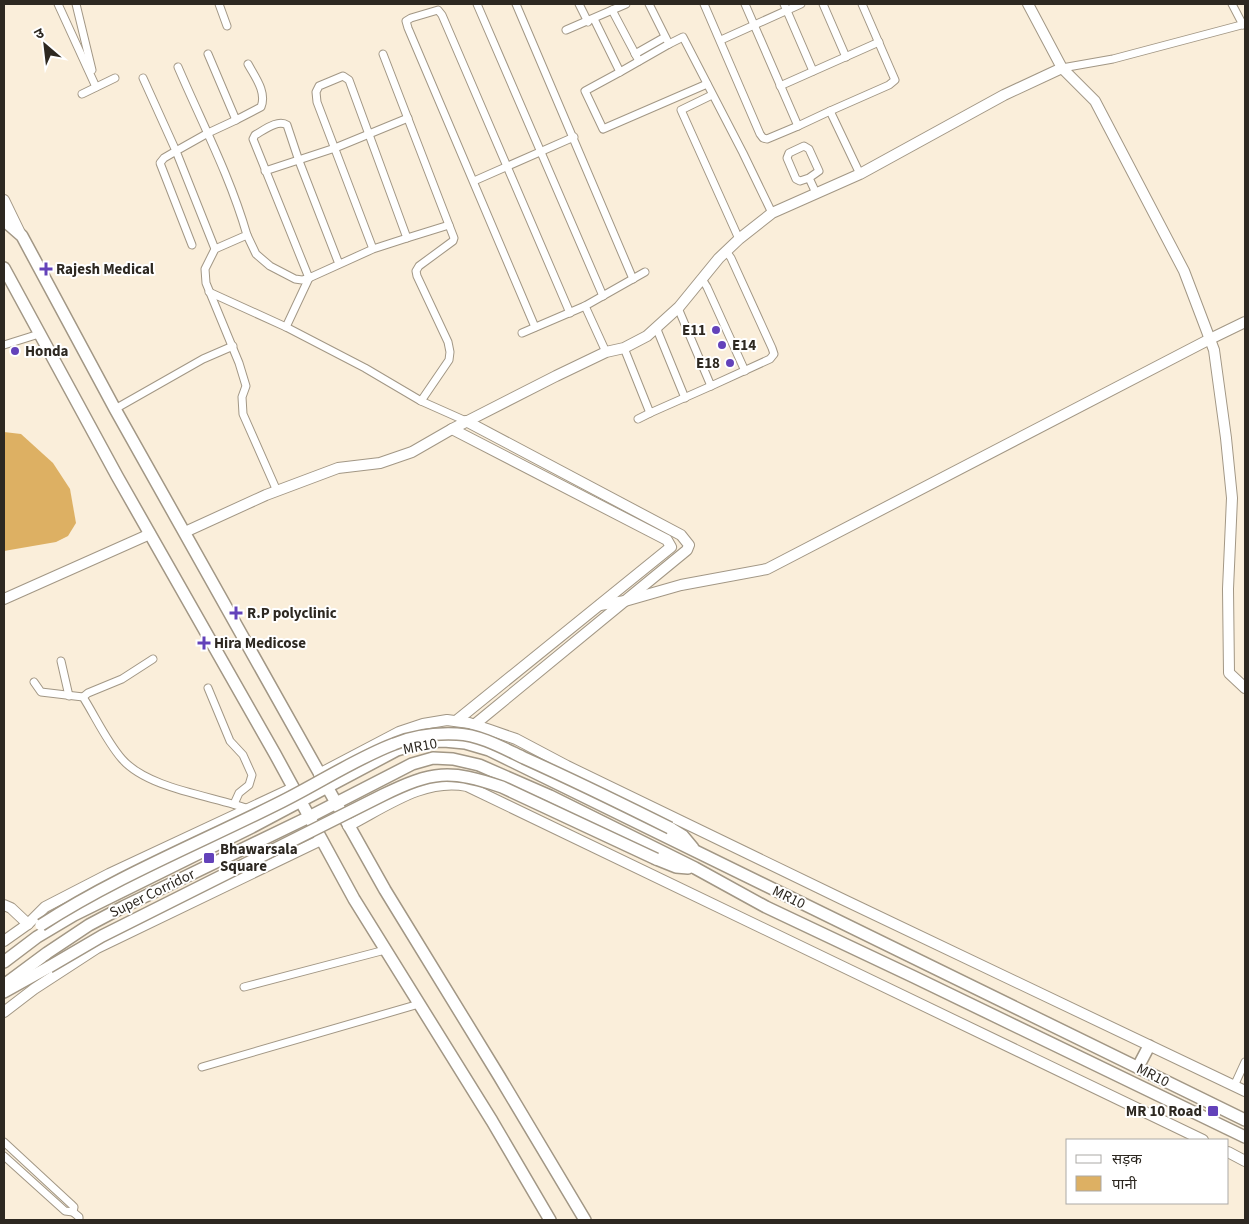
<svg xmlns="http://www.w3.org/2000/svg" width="1249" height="1224" viewBox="0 0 1249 1224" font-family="'Source Sans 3','Noto Sans Devanagari',sans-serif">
<rect width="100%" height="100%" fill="#faeeda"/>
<!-- water -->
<path fill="#ddb063" d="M4,432l17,2 32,29 17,26 6,34 -8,13 -12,6 -52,9z"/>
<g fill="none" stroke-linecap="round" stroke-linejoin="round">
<!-- street casing -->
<g stroke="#a29785" stroke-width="9">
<g id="street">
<path d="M58,4l38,83"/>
<path d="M76,4l16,66"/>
<path d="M219,4l8,22"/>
<path d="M477,4l126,292"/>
<path d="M516,4l117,275"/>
<path d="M579,4l9,18"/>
<path d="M649,4l20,40 14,-7 60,116 29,60"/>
<path d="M704,4l56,130 3,4 4,1 31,-13"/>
<path d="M745,4l53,122 32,-15 30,63"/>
<path d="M784,4l29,67"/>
<path d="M823,4l23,53"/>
<path d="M1232,4l11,21"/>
<path d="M612,10l27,51"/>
<path d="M594,19l26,53 49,-28"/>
<path d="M566,30l60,-26"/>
<path d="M721,40l80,-36"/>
<path d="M208,54l28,66 25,-13c6,-15 -6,-30 -13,-43"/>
<path d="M383,54l71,184 -1,3 -34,25 -3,5 1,5 31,66 2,10 -1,8 -28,41"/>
<path d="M635,54l30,-17"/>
<path d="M178,67c24,56 52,109 69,168l-32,14 -10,20 1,14 33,80 7,23 -4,11 1,17 34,77"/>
<path d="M1062,68l51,-9 132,-35"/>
<path d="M620,72l-35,19 18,38 104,-45"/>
<path d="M143,78l33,73 -12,7 -4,5 32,82"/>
<path d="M780,86l99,-44"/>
<path d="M82,94l33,-16"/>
<path d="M712,95l-31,15 58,129"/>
<path d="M830,111l59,-26 6,-5 -33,-76"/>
<path d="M265,171l70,-23 73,-30"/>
<path d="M809,178l10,-7 -10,-22 -5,-3 -15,7 -2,5 9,21 4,2 9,-3 7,15"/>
<path d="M474,181l100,-44"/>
<path d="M247,235l9,19 14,12 25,13 7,1 7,-2"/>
<path d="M407,238l42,-13"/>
<path d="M215,249l-39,-98 32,-18 28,-13"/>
<path d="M339,264l-40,-103 -12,-36c-9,-6 -23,5 -32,10l-2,4 56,139 64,-29 34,-11 -58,-158 -6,-4 -24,10 -3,6 1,10 56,147"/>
<path d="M702,279l5,8 38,84"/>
<path d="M209,292l77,35 79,41 56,33 45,20"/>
<path d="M585,306l21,46"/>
<path d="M678,308l33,78 59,-27 4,-5 -2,-6 -41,-90 -5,-7"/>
<path d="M286,327l23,-49"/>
<path d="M535,327l-127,-299 -2,-7 5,-3 27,-8 4,5 128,298"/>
<path d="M657,327l1,5 27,66"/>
<path d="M522,333l63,-27 60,-34"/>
<path d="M4,345l35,-11"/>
<path d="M624,348l26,65 61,-27"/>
<path d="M115,409l88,-50 30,-13"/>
<path d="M638,419l12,-6"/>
<path d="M61,661l8,35"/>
<path d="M34,682l7,10 42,5c12,19 24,45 39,62 26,30 91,37 127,50"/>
<path d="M208,688l22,53 13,14 9,20 -3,10 -10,8 -5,11"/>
<path d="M83,697l5,-4 34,-14 31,-20"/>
<path d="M244,987l141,-37"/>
<path d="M202,1067l217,-63"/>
<path d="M1234,1086l11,-24"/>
<path d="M4,1142l67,62 3,3 -1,5 6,5v3"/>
<path d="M4,1156l61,55 8,1"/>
</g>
</g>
<!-- secondary casing -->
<g stroke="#a29785" stroke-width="12">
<g id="secondary">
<path d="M1028,4l34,64 33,33 89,170 30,79 12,88 6,60 -4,91 1,84 16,15"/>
<path d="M4,200l16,33"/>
<path d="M466,421l215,114 8,10 -2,5 -213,175"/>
<path d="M452,429l215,111 4,7 -215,174"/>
<path d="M185,532l81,-37 72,-27 42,-5 32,-11 40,-23 104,-53 50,-24 18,-4 23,-12 32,-29 40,-49 20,-19 33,-26 88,-39 144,-79 58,-27"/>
<path d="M4,599l146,-65"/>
<path d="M600,605l25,-4 56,-16 86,-16 443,-230 35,-17"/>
<path d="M319,774l80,-42 24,-8 24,-4 22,3 21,7 26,9 51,27 275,133 403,192"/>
<path d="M348,826c37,-19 77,-49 119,-40l736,354"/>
<path d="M4,905l7,3 17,16"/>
<path d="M4,941l24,-17 17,-17 64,-33 184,-86"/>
<path d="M4,1012l30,-23 63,-41 224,-108"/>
<path d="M1228,1152l17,9"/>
</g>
</g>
<!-- primary casing -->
<g stroke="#a29785" stroke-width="14">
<g id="primary">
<path d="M4,218l2,4 16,14 93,173 270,481 114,186 86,144"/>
<path d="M4,268l113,208 158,278 79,145 138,222 58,99"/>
<path d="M670,828l13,8 10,12"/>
<path d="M656,859l20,8 12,1"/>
<path d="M4,962l33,-25 37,-22 178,-88 145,-77 28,-8 19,-1 21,2 24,7 756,370"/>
<path d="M4,985l43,-32 42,-28 34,-18 186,-90 103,-53 21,-6 20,1 26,6 71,31 145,72 71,39 148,70 331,160"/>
<path d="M4,992l45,-25"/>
<path d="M1138,1067l11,-21"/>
</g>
</g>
<!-- street -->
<use href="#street" stroke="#fff" stroke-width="7"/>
<!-- secondary -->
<use href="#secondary" stroke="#fff" stroke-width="10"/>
<!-- primary -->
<use href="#primary" stroke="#fff" stroke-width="11"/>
<!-- primary-bridge casing -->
<g stroke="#a29785" stroke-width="14" stroke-linecap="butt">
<g id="primary-bridge">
<path d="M41,925c76,-49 161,-83 242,-124 36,-18 74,-43 111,-57 19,-8 42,-11 63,-10 23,1 46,14 67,24 49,22 98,46 146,70"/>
<path d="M49,967l53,-31 281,-141c49,-24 67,-26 119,-8l154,72"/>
</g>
</g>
<!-- primary-bridge -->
<use href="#primary-bridge" stroke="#fff" stroke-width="11"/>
</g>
<!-- markers -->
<g fill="#6342ba" stroke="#fff" stroke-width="2">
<path d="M43.5 261.5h5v5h5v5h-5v5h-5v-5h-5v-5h5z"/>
<circle cx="716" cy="330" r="5"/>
<circle cx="722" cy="345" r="5"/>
<circle cx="15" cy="351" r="5"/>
<circle cx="730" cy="363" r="5"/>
<path d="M233.5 605.5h5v5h5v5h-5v5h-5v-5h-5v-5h5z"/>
<path d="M201.5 635.5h5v5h5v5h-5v5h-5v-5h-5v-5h5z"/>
<rect x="203" y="852" width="12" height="12" rx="2.5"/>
<rect x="1207" y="1105" width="12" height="12" rx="2.5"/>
</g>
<g text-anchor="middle" stroke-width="4" stroke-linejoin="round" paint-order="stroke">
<!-- poi labels -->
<g font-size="15" font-weight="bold" fill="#2d2821" stroke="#fff" text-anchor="start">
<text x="56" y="274">Rajesh Medical</text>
<text x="706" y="335" text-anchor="end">E11</text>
<text x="732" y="350">E14</text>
<text x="25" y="356">Honda</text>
<text x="720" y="368" text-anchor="end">E18</text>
<text x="247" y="618">R.P polyclinic</text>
<text x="214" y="648">Hira Medicose</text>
<text x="220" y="854">Bhawarsala<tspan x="220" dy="17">Square</tspan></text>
<text x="1202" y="1116" text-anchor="end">MR 10 Road</text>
</g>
<!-- street labels -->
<g font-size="15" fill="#2d2821" stroke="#fff">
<text transform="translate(420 746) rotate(-11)" y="5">MR10</text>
<text transform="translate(152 893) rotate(-26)" y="5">Super Corridor</text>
<text transform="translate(789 897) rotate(26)" y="5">MR10</text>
<text transform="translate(1153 1075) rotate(27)" y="5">MR10</text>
</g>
</g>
<!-- border -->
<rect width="1249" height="1224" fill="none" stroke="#2d2821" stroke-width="10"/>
<!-- legend -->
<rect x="1066" y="1139" width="162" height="65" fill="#ffffff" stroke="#aba9a6"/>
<rect x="1076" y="1155" width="25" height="8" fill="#ffffff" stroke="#aba9a6"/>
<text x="1112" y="1164" font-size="15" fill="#2d2821">सड़क</text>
<rect x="1076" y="1176" width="25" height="15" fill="#ddb063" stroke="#aba9a6"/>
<text x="1112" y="1189" font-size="15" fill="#2d2821">पानी</text>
<!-- north arrow -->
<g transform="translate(45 45) rotate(332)" stroke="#ffffff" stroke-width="4" paint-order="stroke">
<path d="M0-4L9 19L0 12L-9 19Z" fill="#2d2821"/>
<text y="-8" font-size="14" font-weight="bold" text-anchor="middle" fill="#2d2821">उ</text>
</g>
</svg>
